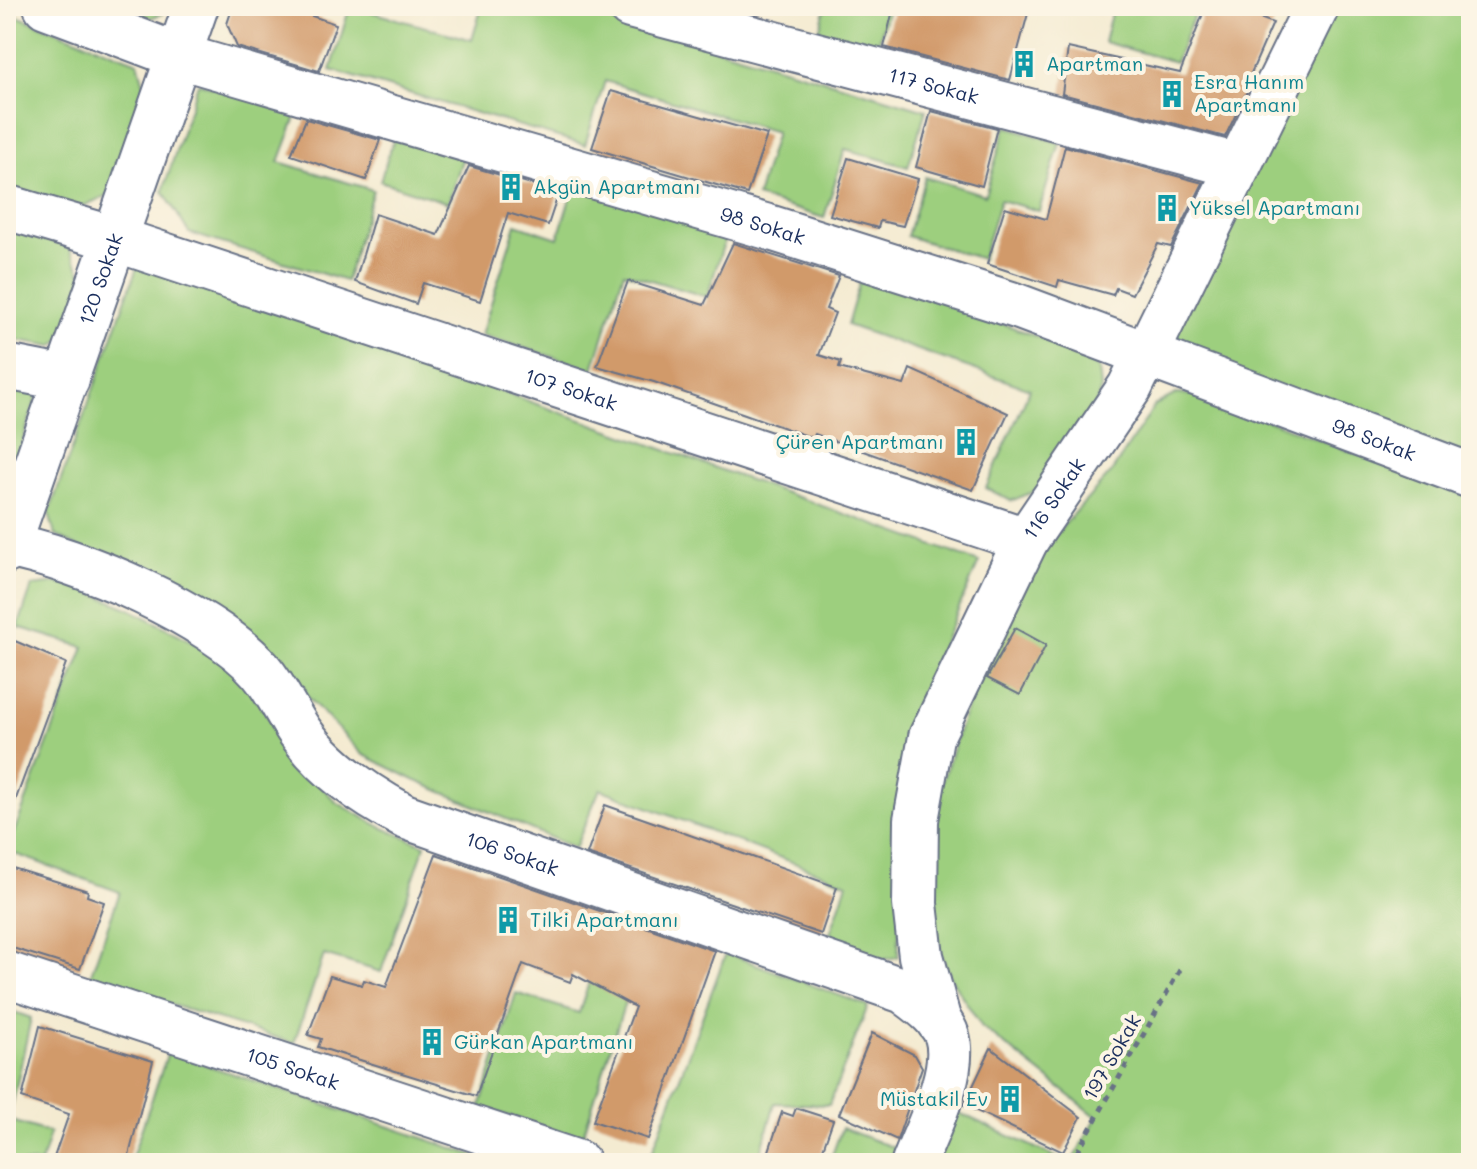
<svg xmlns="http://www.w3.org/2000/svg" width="1477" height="1169" viewBox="0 0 1477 1169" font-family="Mali,sans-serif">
<rect width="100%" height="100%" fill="#fcf5e5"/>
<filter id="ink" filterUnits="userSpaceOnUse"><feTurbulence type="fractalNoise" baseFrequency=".0125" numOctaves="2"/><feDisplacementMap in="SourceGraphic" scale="16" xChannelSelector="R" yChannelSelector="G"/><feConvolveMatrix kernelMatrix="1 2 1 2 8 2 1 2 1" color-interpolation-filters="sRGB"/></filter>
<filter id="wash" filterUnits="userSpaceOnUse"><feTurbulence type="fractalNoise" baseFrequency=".006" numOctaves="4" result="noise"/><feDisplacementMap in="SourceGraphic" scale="32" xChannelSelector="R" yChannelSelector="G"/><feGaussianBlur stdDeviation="1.8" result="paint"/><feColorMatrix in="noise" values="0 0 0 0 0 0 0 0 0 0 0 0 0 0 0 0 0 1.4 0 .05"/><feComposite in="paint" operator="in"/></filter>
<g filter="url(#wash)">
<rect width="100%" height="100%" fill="#f4ebd1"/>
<!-- green -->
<g fill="#9dcf7e" stroke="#5c7f6e" stroke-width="2">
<path d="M113,6h53l-3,8 -13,4z"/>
<path d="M350,6l122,34 10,-34h90l354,104 -18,57 -63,-18 -21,69 -67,-21 19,-65 -171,-51 -20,64 -254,-75z"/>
<path d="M826,6h63l-14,48 -58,-16z"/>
<path d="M1113,6h85l-23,56 -71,-20z"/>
<path d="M1338,6h133v460l-286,-109 -13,-35z"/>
<path d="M6,12l132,50 9,33 -36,99 -35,15 -70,-23z"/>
<path d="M198,83l101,26 -20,53 94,28 -27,91 -157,-48 -26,-42z"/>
<path d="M1006,126l54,17 -21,68 -39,-11 -18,59 -75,-23 18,-59 60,18z"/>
<path d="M397,129l68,22 -17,52 -68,-22z"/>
<path d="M574,185l153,48 -20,64 -83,-25 -31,97 -112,-34 35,-111 42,14z"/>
<path d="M6,227l62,19 15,30 -15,57 -15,13 -47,-8z"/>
<path d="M139,262l840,300 -73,166 -8,229 -17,3 -52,-23 18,-54 -247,-94 -25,59 -161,-68 -52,-26 -115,-121 -192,-98 -6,-22z"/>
<path d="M863,271l215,81 21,17 2,19 -8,27 -55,75 -27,11 -25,-13 44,-99 -183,-64z"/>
<path d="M6,384l33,6 -33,102z"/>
<path d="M1176,394l25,1 270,102v666h-400l26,-46 -115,-90 -31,-48 -18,-45 5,-140 25,-77 62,-149 86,-95 44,-68z"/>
<path d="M66,582l64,27 100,52 70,102 36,39 45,25 44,18 -44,127 -57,-17 -30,88 -205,-64 31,-87 -113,-41 77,-204 -66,-20 14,-41z"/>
<path d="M611,914l38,12 -67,213 -102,-32 36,-114 63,20z"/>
<path d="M726,953l142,53 -39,99 -54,-2 -17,60h-110z"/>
<path d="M6,1009l25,9 -22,102 41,13 -9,30h-35z"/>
<path d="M168,1052l320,108 -1,3h-357z"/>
<path d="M957,1112l109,50 -136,1z"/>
<path d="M842,1128l53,20 -5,15h-61z"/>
</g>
<g id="blocks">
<!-- building -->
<g fill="#d19a6a">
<path d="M233,6h82l-3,10 24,8 -17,47 -82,-24 -10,-23z"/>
<path d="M894,6h136l-20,74 -126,-33z"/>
<path d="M1206,6h22l45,17 -25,57 4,1 -27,56 -163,-43 6,-46 112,25z"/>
<path d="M611,91l156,44 -20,59 -155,-46z"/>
<path d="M931,111l66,17 -15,58 -66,-19z"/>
<path d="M306,119l74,21 -14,40 -75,-25z"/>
<path d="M1065,146l138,37 -32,64 -13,-3 -26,50 -16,-6 -3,7 -54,-15 -2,7 -70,-23 18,-57 41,12z"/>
<path d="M848,158l70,21 -15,47 -23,-5 -2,7 -48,-13z"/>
<path d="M469,166l90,26 -11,33 -40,-12 -28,88 -57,-18 -7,21 -61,-22 20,-68 63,21z"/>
<path d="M733,243l106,33 -13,33 9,4 -16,42 22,7 -2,6 65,17 6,-16 98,44 -35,77 -158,-56 -2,4 -159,-56 -57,-16 31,-85 76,24z"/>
<path d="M1015,628l31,17 -26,50 -33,-17z"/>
<path d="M15,641l51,22 -56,152 -4,-1v-152z"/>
<path d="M605,805l232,82 -16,47 -234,-80z"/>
<path d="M436,854l279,97 -67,188 -55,-18 42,-114 -62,-33 -3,8 -47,-18 -47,132 -158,-49 3,-8 -13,-4 22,-59 32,9 2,-5 22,7z"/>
<path d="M6,866l82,25 -1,5 17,6 -24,67 -74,-23z"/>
<path d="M40,1026l113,35 -26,102h-75l17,-49 -47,-16z"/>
<path d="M872,1033l43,22 7,12 -25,73 -58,-26z"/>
<path d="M991,1048l90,69 -18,35 -99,-47z"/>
<path d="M796,1108l37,12 -15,43h-53l17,-51 11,4z"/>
</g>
</g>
</g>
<g filter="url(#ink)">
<use href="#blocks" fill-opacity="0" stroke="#677186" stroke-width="2"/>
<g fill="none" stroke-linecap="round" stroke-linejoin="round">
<!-- minor casing -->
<g stroke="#677186" stroke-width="48">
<g id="minor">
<path id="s1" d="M46,6l133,50 589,171 249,79 454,170"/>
<path id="s2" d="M630,6l608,160"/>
<path id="s3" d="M6,207l109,32 911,301"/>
<path d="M6,367l61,12"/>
<path id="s4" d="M6,545c73,13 206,70 255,126 16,19 25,41 39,61 26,37 65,63 104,84l500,175c16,12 37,26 43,45 11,35 -21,95 -33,127"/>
<path id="s5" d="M6,551l190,-545"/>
<path id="s6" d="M6,974l572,189"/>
<path id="s7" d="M939,1022l-18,-66 -6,-52 1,-84 15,-83 95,-197 104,-153 187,-381"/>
</g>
</g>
<!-- path -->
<path stroke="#677186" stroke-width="5" stroke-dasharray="6 6" stroke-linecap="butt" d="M1071,1163l110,-195"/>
<!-- minor -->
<use href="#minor" stroke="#fff" stroke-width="44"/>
</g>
</g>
<!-- icons -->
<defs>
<g id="building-bare" transform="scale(2.16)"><path d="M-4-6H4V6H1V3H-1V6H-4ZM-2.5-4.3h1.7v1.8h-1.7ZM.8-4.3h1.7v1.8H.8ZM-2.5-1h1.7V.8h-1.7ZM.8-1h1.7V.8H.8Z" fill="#0f9aa8" stroke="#fcf5e5" stroke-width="2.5" paint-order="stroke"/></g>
</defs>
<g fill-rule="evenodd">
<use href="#building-bare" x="1024" y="64"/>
<use href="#building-bare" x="1172" y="94"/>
<use href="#building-bare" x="511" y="187"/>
<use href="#building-bare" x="1167" y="208"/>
<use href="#building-bare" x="966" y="442"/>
<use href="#building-bare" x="508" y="920"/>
<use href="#building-bare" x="432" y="1042"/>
<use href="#building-bare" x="1010" y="1099"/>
</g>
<g text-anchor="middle" stroke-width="8" stroke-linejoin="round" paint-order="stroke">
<!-- culture labels -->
<g font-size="20" fill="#0d838f" stroke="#fcf5e5" text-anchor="start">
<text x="1046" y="71">Apartman</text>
<text x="1194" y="89">Esra Hanım<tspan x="1194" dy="23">Apartmanı</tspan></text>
<text x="533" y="194">Akgün Apartmanı</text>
<text x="1189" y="215">Yüksel Apartmanı</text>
<text x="944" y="449" text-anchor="end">Çüren Apartmanı</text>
<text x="530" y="927">Tilki Apartmanı</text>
<text x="454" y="1049">Gürkan Apartmanı</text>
<text x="988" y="1106" text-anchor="end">Müstakil Ev</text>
</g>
<!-- street labels -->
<g font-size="20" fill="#1b2f5e" stroke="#fcf5e5">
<text dy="7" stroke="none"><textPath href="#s2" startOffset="314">117 Sokak</textPath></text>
<text dy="7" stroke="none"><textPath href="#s1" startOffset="750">98 Sokak</textPath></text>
<text dy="7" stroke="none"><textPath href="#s5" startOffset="288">120 Sokak</textPath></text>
<text dy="7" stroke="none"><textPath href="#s3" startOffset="594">107 Sokak</textPath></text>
<text dy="7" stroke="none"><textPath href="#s1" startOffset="1398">98 Sokak</textPath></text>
<text dy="7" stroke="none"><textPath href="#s7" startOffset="558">116 Sokak</textPath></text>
<text dy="7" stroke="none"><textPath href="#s4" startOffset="610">106 Sokak</textPath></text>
<text transform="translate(1112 1057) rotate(-60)" y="7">197 Sokak</text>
<text dy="7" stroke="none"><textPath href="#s6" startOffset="302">105 Sokak</textPath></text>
</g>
</g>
<!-- margin -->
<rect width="1477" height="1169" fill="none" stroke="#fcf5e5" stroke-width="32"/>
</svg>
